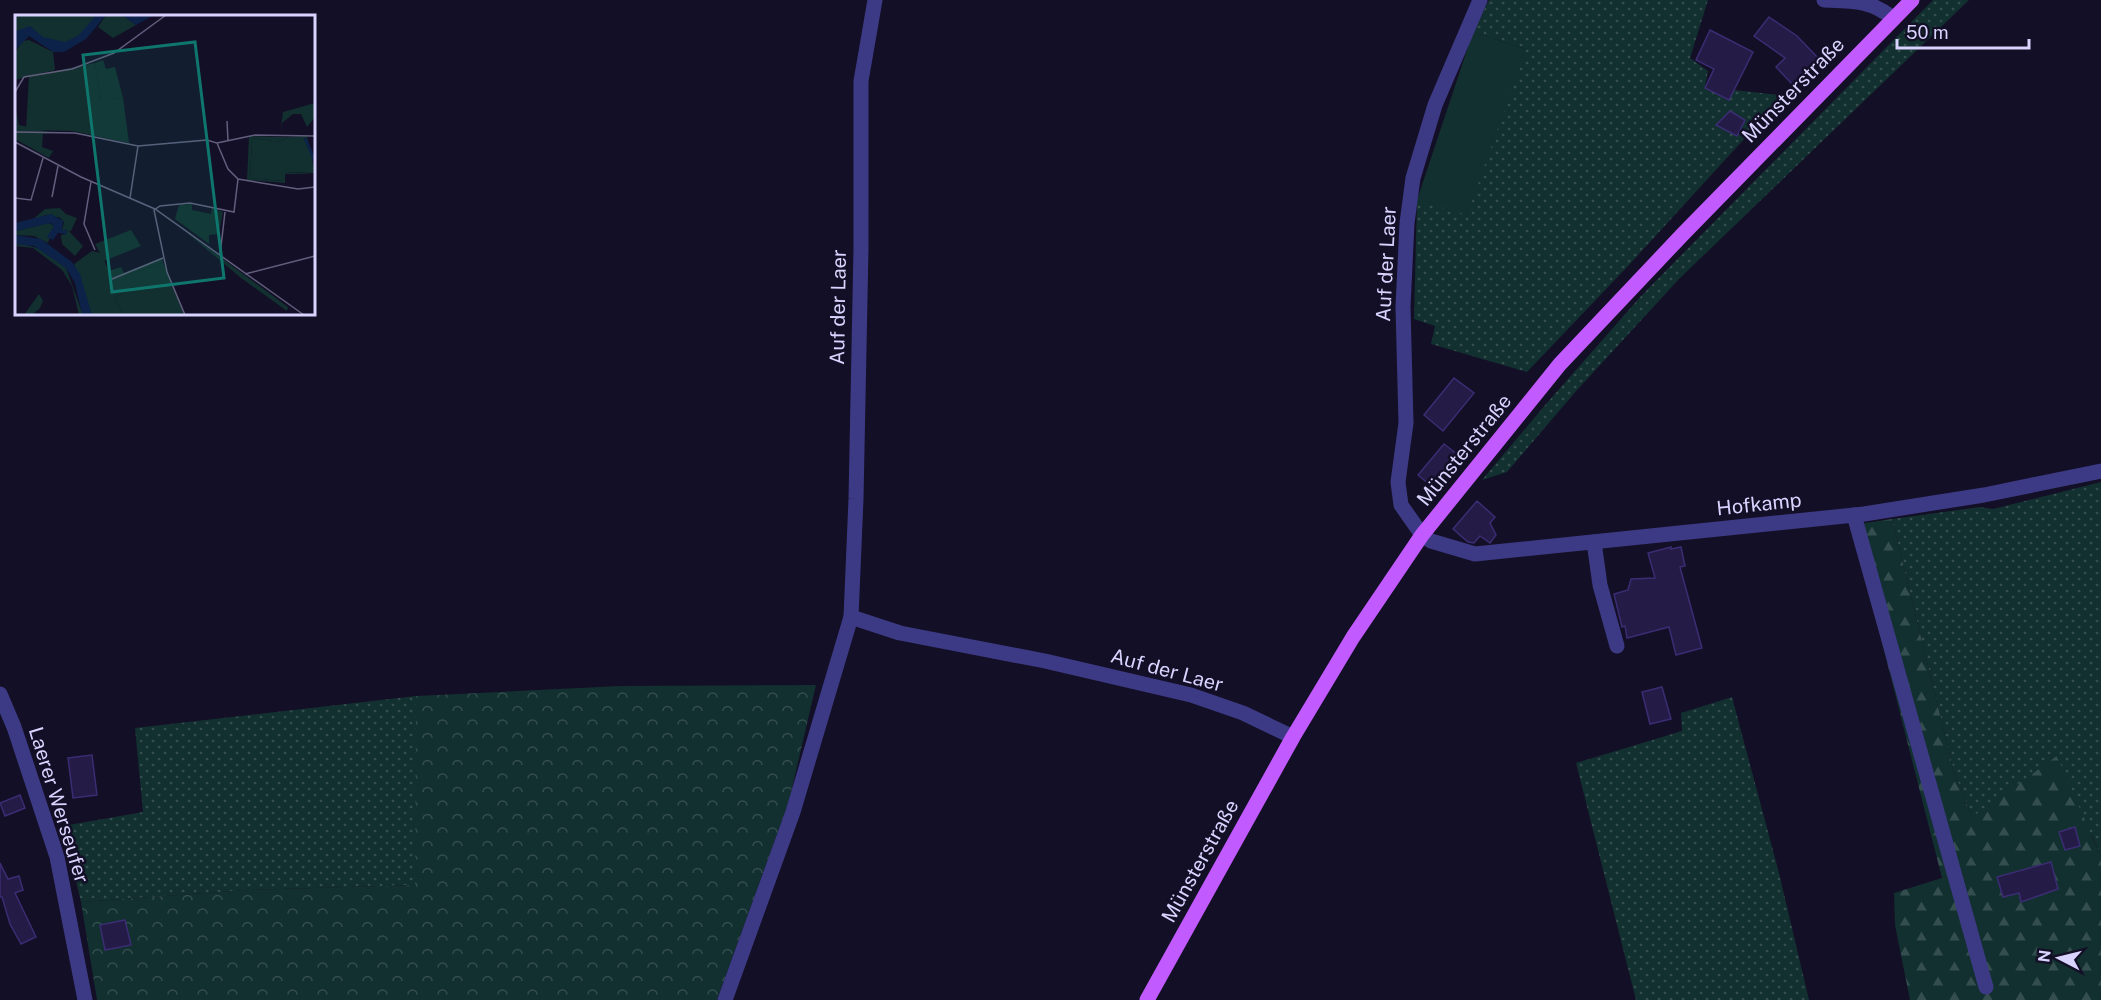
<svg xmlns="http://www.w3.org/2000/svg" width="2101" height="1000" viewBox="0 0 2101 1000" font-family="'Public Sans',sans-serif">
<defs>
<pattern id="grass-dots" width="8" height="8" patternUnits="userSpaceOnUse" patternTransform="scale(1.5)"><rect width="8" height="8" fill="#12302f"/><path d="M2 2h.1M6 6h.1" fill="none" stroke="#344d4e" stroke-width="1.8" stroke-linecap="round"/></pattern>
<pattern id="forest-firs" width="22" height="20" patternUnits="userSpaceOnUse" patternTransform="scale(1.5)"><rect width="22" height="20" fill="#12302f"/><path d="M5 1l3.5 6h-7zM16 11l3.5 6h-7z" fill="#344d4e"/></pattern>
<pattern id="park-crowns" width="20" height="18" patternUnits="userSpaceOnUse" patternTransform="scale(1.5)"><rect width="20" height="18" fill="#12302f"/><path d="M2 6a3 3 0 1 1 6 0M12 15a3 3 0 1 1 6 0" fill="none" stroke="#344d4e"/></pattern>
</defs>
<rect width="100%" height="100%" fill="#130f26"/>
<!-- grass -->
<g fill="url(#grass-dots)">
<path d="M1489,0h219l-18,58 18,13 -3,16 22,13 7,-10 45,5 5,5 -28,26 -128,140 -101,106 -96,-28 4,-18 -21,-7 3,-119 109,-151 -53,-17z"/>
<path d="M1933,0h36l-290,279 -102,111 -70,82 -25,8 64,-76 96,-109z"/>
<path d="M2101,482v375l-9,-22 -120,-18 -18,-45 -62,-253 88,-12 13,2z"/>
<path d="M416,696v189l-168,5 -167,12 -18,-76 80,-14 -8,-84z"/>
<path d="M1732,697l47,176 30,127h-173l-60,-237 106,-32 -1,-18z"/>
</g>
<!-- forest -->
<path fill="url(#forest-firs)" d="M1892,519l62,253 18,45 85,-61 44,101v143h-191l-15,-75 -1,-32 48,-15 -90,-353z"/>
<!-- park -->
<path fill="url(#park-crowns)" d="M816,685l-27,116 -72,199h-620l-16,-98 167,-12 167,-5 1,-189 204,-10z"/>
<!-- pitch -->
<path fill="#12302f" d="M1473,32l53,17 -59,166 -50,-15z"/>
<!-- building -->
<g fill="#241b47" stroke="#3b2d73" stroke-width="1.5">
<path d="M1769,17l28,19 22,23 -27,25 -16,-17 9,-9 -31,-22z"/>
<path d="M1710,30l43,22 -24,48 -24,-12 9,-19 -18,-9z"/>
<path d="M1730,111l15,9 -8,16 -21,-11z"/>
<path d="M1454,378l20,15 -31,38 -19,-16z"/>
<path d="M1444,444l13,10 -27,31 -12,-10z"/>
<path d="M1477,501l18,16 -5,6 6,12 -6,8 -10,-7 -6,7 -6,-1 -15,-13z"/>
<path d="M1671,547v2l10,-2 4,19 -5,1 22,81 -26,7 -7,-28 -42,11 -2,-12 -3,1 -8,-33 14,-4 3,-11 24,-1 -7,-25z"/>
<path d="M1662,687l9,32 -21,5 -8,-32z"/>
<path d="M92,755l5,40 -24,3 -5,-40z"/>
<path d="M20,795l5,13 -20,8 -5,-13z"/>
<path d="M2075,827l5,19 -15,4 -6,-18z"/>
<path d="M2051,862l7,27 -37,13 -2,-9 -16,4 -6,-20z"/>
<path d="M0,863l8,16 11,-3 4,14 -8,3 21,44 -15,7 -11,-20 -8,-27h-2z"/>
<path d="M125,920l6,25 -26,5 -5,-25z"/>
</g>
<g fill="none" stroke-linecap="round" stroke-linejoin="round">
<!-- minor -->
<g stroke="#3d3a85" stroke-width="15">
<path d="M1480,0l-45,105 -22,73 -6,45 -4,84 3,116 -8,59 3,23 21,30 9,6 44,13 389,-40 120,-19 117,-24"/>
<path d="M1824,0c29,1 46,0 69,18"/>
<path d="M1854,515l132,472"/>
<path d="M1594,542l6,43 17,61"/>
<path d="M851,617l49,16 145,28 146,34 52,18 50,24"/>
<path d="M0,694l14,33 43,130 28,143"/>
<path d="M725,1000l68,-188 58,-195 5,-118 5,-251v-167l14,-81"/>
</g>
<!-- major -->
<path stroke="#c25bff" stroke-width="15" d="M1147,1000l146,-263 60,-100 69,-102 138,-171 123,-130 229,-234"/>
</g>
<g text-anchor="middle" stroke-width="5" stroke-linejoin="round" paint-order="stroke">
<!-- street labels -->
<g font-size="20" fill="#d9d4ff" stroke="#130f26">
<text transform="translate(1793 90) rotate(-46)" y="7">Münsterstraße</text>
<text transform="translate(1386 264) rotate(-87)" y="7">Auf der Laer</text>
<text transform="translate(838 307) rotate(-89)" y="7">Auf der Laer</text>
<text transform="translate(1464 450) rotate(-51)" y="7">Münsterstraße</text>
<text transform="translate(1759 504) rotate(-6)" y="7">Hofkamp</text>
<text transform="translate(1167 670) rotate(15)" y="7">Auf der Laer</text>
<text transform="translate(59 805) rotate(73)" y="7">Laerer Werseufer</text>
<text transform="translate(1200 861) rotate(-61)" y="7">Münsterstraße</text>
</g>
</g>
<!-- overview -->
<g transform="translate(15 15)">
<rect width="300" height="300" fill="#130f26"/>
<path d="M91,0h16l14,10 -23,13 -15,-11zM88,45l3,9 9,-2 8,31 -22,3 -6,-38zM300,88v14l-8,10 -6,-13h-8l-11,9 -2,12 3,-23zM292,121l8,37 -31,-1 -2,9 -32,-3 2,-40 28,4 8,-5zM177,189v6l19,4 1,-6 11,4 -4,22 -10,1v9l-34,-25 4,-14zM51,199l11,4 -6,13h-9l2,-9 -4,-4zM34,208l5,3 -6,17 -14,-7 -19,-1v-4zM116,215l10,16 -37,15 -9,-17zM170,216l103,76 -1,4 -46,-33zM5,228l20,6 26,19 17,47h-4l-7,-29 -10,-16 -29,-22 -18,-2zM148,247l21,53h-60l-10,-17 24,-14 -8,-9zM24,279l4,7 -3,7 -8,7h-8z" fill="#12302f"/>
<path d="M0,91l4,19 34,8 -10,1 -1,13 11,4 -4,7 -34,-19zM234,121l39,1 -8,5 -28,-4 -2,40 31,3 2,-9 32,2h-30v9l-38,-3zM45,193l6,6 -4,4 -16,-3 -14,5 13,-11zM52,214l16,17 -8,10 -13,-12 -1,-9 5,-1zM77,236l9,2 8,18 12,-4 3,6 38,-15 1,4 -32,13 8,9 -25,14 10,17h-32l-18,-51z" fill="#12302f"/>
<path d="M0,0h87l-18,21 -20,11 -34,-14 -15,6zM14,25l24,12 2,18 -40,10v-28l8,-11zM80,48l6,37 22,-2 6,45 -57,-12 -46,-1 3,-54z" fill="#12302f"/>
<path d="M81,0h10l-20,24 -22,13h-11l-24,-16 -14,14 1,-19 14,-5 13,11 22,5 14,-7zM107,0l17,1 15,-1 -18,10zM36,199l12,7 -1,10 5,-2 -1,5 -8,-1 -5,7 -6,-3 7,-11 -3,-3 -36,8v-8zM0,220l26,4 31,23 8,12 12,41 -10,-1 -7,-31 -9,-15 -32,-22 -19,-2z" fill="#0c2248"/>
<path fill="none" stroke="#0c2248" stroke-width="3" d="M290,123l10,24"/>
<path fill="none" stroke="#625e7d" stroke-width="1.5" d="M0,77l9,-15 48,-8 42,-16 52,-38M212,106l1,20M0,117l60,1 63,13 69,-6 10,3 11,26 10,10 60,10 17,-2M0,127l66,35 74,32 149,106M202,128l38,-8 60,1M76,167l-7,42 11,26M37,182l6,-31M0,183l16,2 12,-42M115,183l8,-52M205,240l5,-43M230,259l70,-18M97,264l51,-21M170,300l-18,-43 -13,-62 6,-4 30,-3 44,9 4,-33"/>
<path fill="#0f766e" fill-opacity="0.15" stroke="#0f766e" stroke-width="3" d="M180,27l29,236 -112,14 -29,-237z"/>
<rect width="300" height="300" fill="none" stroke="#d9d4ff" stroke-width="3"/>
</g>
<!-- north arrow -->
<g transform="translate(2059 958) rotate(277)" stroke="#130f26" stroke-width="4.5" paint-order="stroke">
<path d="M0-4.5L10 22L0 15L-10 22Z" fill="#d9d4ff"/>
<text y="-9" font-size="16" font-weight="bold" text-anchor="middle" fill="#d9d4ff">N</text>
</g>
<!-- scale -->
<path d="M1897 39v9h132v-9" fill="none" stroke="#d9d4ff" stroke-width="3"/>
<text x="1906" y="39" font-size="18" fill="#d9d4ff" stroke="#130f26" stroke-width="4.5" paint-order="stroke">50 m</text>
</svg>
